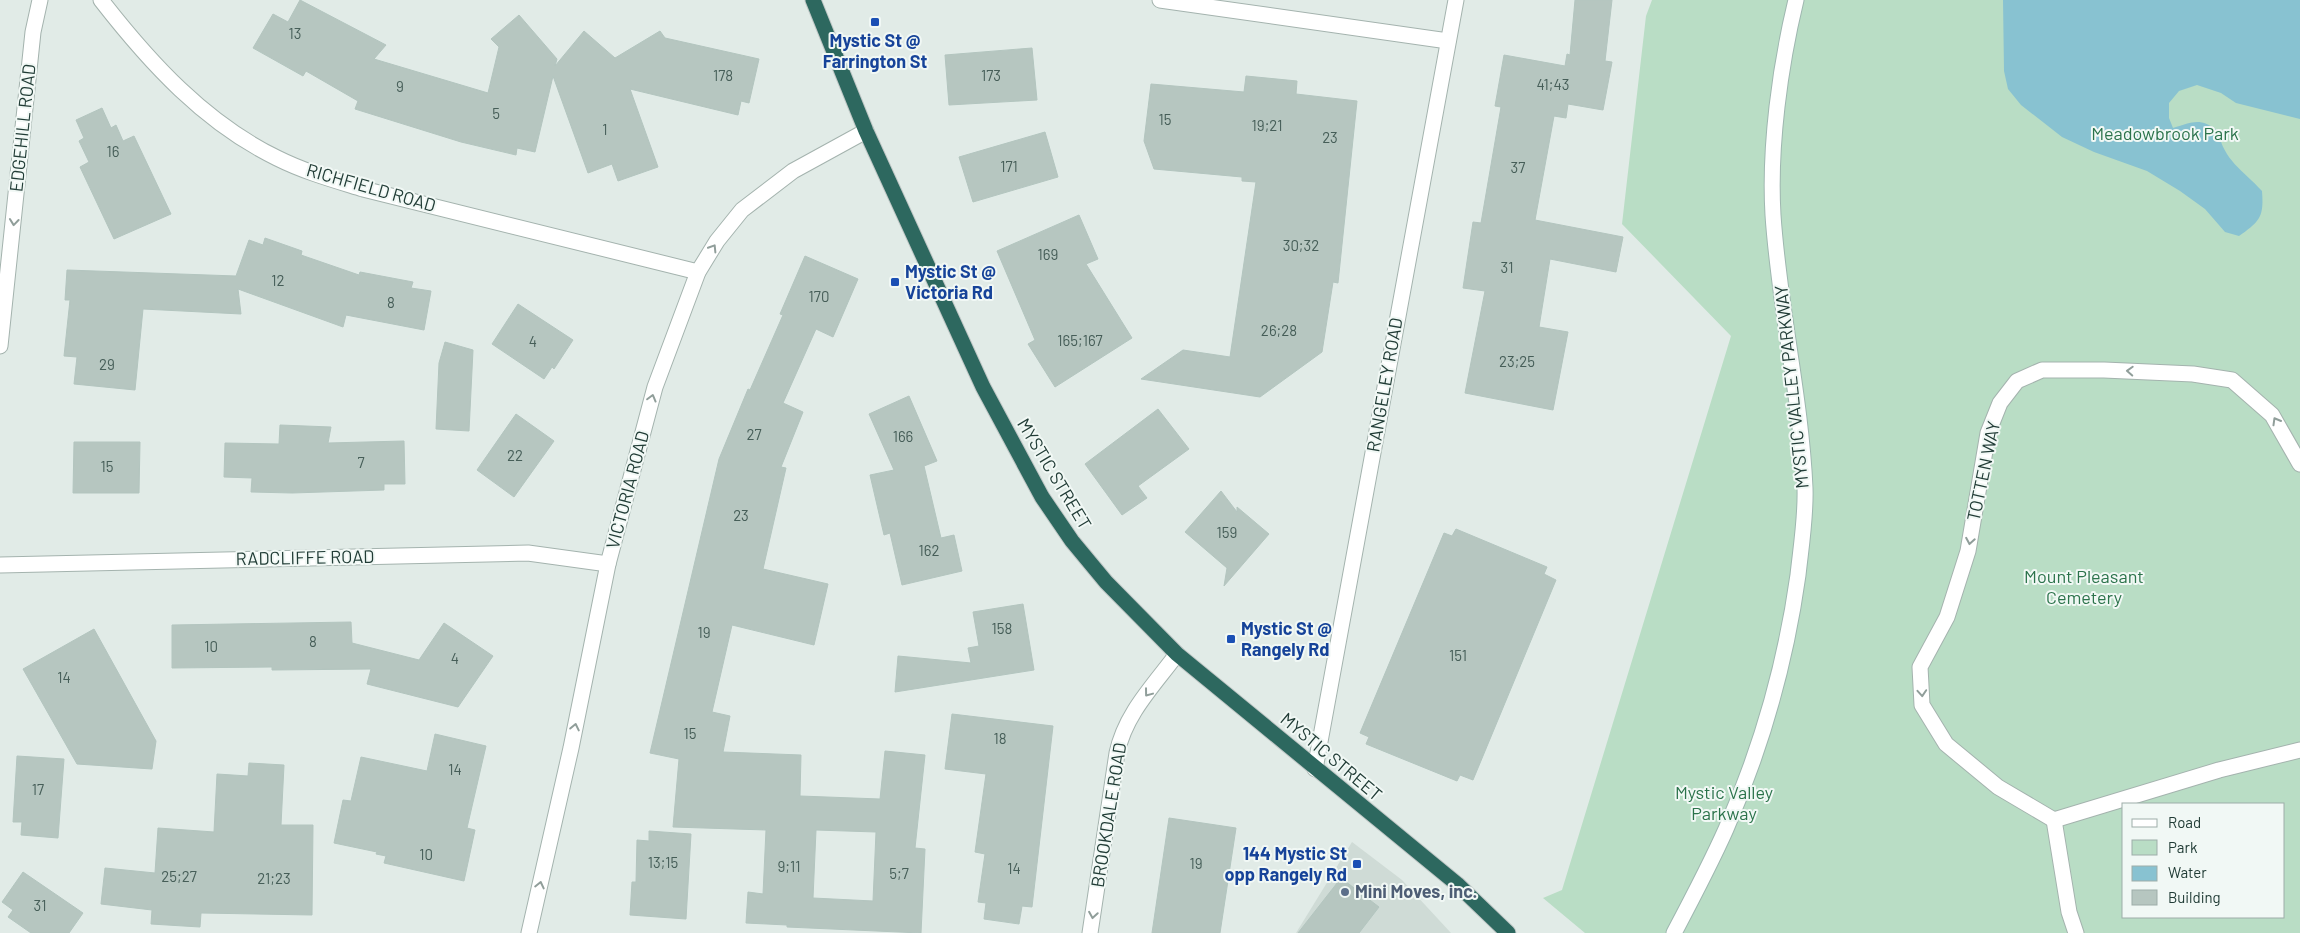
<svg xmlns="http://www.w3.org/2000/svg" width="2300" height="933" viewBox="0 0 2300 933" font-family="Barlow,sans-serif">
<rect width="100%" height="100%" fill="#e1ebe7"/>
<!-- built -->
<path fill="#cfdbd6" d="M1352,842l50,38 49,53h-155z"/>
<!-- green -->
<path fill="#b9ddc5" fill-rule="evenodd" d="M1652,0h648v933h-715l-42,-35 19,-8 169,-554 -109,-112 24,-208zM2124,804h160v113h-160z"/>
<!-- water -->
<path fill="#88c2d1" d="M2003,0h297v119l-64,-16 -15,-10 -24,-8 -18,6 -10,12v15l4,10c20,-6 27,-11 45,3 6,30 25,39 44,60 2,26 -2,30 -23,45l-14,-4 -20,-23 -25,-18 -33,-20 -53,-19 -32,-15 -41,-32 -13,-16 -4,-18z"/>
<!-- building -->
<g fill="#b6c6c0" stroke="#b3c5bf" fill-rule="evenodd">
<path d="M300,0l86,45 -12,14 114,34 11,-46 -8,-8 28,-24 38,44 -2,7 29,-35 31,27 45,-27 5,7 94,21 -10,44 -8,-2 -3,14 -108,-26 28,78 -40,14 -6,-17 -24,9 -35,-97 -18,76 -18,-4 -1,7 -55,-13 -106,-33 3,-8 -52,-30 -3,5 -50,-28 20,-34 15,8z"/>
<path d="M1575,0h37l-7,61 7,1 -9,48 -35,-6 -2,14 -12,-2 -19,104 88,17 -7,35 -66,-13 -11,68 29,5 -15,78 -88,-17 20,-102 -22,-3 10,-66 8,1 20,-116 -6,-1 9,-51 61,11 2,-12 3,1z"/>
<path d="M1032,48l5,52 -88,5 -4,-50z"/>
<path d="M1246,76l51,5 -1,13 61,7 -19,182 -5,-1 -11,70 -62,45 -119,-18 42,-29 47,7 26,-175 -14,-1v-4l-88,-8 -10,-28 7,-57 93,8z"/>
<path d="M102,108l9,20 5,-3 7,16 11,-5 37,78 -57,25 -34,-72 9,-5 -10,-21 5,-3 -8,-18z"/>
<path d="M1045,132l13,45 -85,25 -14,-45z"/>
<path d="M1079,215l19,44 -12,5 46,74 -77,49 -27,-43 7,-4 -38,-89z"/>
<path d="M265,238l37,13 -1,4 58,20 1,-3 53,10 -2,6 20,3 -7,39 -78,-15 -3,12 -105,-38 3,25 -98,-5 -8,81 -61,-6 3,-27 -13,-1 6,-56h-5l2,-30 169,6 13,-36 14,5z"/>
<path d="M805,256l53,23 -25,58 -17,-8 -33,74 20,9 -22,55 5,1 -23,101 65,15 -14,61 -82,-20 -20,87 18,4 -7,36 78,3 -1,41 80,3 5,-48 40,4 -10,93 10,1 -4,84 -134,-6v-2l-41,-2 2,-31 15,2 3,-64 -93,-3 6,-68 -29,-6 69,-294 29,-70 2,1 33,-75 -3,-1zM816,830l60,2 -3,69 -60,-3z"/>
<path d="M518,304l55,36 -19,29 -2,-2 -8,12 -52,-35z"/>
<path d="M445,342l28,8 -4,81 -33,-2 3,-66z"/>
<path d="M909,396l28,65 -13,5 17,72 13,-3 8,36 -60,14 -12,-52 -6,2 -14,-60 24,-5 -25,-56z"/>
<path d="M1158,409l31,40 -51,37 9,12 -25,17 -37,-51z"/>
<path d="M516,414l38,27 -40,56 -37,-27z"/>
<path d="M280,425l51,2 -3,16 76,-2 1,43h-21v6l-92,3 -41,-1 1,-14 -28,-1 1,-34 54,1z"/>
<path d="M74,442h66l-1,51h-66z"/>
<path d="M1221,491l16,21v-5l32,27 -45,52 3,-18 -42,-36z"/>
<path d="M1456,529l91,38 -3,7 12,6 -83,200 -13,-5 -3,6 -91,-37 3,-7 -9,-4 84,-200 8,3z"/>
<path d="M1023,604l11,66 -139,22 3,-36 73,7 -3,-15 11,-2 -6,-34z"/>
<path d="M351,622l1,21 67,17 25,-37 49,33 -35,51 -91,-23 4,-15 -99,1v-3l-100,1v-43z"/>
<path d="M94,629l62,112 -4,28 -75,-5 -54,-95z"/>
<path d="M952,714l101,12 -21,181 -10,-1 -3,18 -35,-5 2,-16 -8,-1 7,-48 -10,-2 11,-78 -41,-5z"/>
<path d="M435,734l51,12 -19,82 8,2 -11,51 -80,-18 2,-7 -10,-2 1,-2 -43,-9 9,-43 8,1 10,-44 66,14z"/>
<path d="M17,756l47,3 -6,79 -37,-3 1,-13h-9z"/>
<path d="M249,763l35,2 -3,60h32l-1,90 -111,-2 -1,14 -49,-3 1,-14 -51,-6 4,-36 50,5 3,-45 56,4 3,-58 31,2z"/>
<path d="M1169,818l67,10 -16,105h-68z"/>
<path d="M649,831l42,3 -5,85 -56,-4 2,-33h4l1,-42 12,1z"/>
<path d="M23,872l60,41 -14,20h-38l-23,-16 5,-7 -11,-8z"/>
<path d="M1341,878l38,29 -20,26h-61z"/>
</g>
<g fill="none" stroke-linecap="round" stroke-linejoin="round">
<!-- lane casing -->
<g stroke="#a4b3ae" stroke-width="17">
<g id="lane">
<path d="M2054,820l-56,-33 -52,-43 -24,-39 -2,-38 27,-50 21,-66 20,-118 12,-30 17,-22 25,-11h62l89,4 39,6 40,35 28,49"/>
<path d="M2054,820l165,-50 81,-20"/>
<path d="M2054,820l15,92 7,21"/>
</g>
</g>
<!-- street casing -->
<g stroke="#a4b3ae" stroke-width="17">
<g id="street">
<path d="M101,0c49,63 104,123 176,158 28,14 57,22 86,31l335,83"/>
<path d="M1160,0l288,41"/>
<path d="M0,346l33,-314 7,-32"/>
<path d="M0,565l528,-12 80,11"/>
<path d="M1315,769l141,-769"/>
<path d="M529,933l42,-185 37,-184 47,-177 43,-115 19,-31 25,-31 51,-39 73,-40"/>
<path d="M1090,933l27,-180c8,-39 37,-68 60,-99"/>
</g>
</g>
<!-- secondary casing -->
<g stroke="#9fb7b0" stroke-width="17">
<path id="secondary" d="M1674,933c18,-34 36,-68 52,-104 35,-80 60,-168 72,-254 3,-28 8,-58 7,-87 -4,-91 -26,-181 -32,-273 -4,-68 7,-149 23,-215"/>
</g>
<!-- highway casing -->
<g stroke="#c1c8c7" stroke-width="17">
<path id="highway" d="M813,0l53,131 117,256 59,110 30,44 34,41 71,72 280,230 51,49"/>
</g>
<!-- lane -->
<use href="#lane" stroke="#fff" stroke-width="15"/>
<!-- street -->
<use href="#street" stroke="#fff" stroke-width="15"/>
<!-- secondary -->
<use href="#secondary" stroke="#fff" stroke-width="15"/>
<!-- highway -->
<use href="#highway" stroke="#2d685f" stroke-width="15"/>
</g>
<!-- one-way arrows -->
<defs><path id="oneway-chevron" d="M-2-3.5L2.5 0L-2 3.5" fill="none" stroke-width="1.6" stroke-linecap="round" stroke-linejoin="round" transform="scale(1.25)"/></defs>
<g stroke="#909e9a">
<use href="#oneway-chevron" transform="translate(14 222) rotate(96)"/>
<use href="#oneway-chevron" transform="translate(713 248) rotate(-58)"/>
<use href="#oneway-chevron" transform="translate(2130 371) rotate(-177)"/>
<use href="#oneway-chevron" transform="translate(652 398) rotate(-75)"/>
<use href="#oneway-chevron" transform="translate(2276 421) rotate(-120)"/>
<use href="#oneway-chevron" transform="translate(1970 541) rotate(100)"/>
<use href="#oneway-chevron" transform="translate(1148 693) rotate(127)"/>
<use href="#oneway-chevron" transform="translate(1922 693) rotate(86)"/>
<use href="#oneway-chevron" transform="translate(575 727) rotate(-78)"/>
<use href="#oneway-chevron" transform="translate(540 885) rotate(-77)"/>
<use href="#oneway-chevron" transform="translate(1093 915) rotate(99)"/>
</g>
<!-- markers -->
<g fill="#1a4fb4" stroke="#f1f8f5" stroke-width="2">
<rect x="870" y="17" width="10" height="10" rx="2.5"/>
<rect x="890" y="277" width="10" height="10" rx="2.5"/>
<rect x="1226" y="634" width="10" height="10" rx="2.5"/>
<rect x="1352" y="859" width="10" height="10" rx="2.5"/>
</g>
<circle fill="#5c6f8a" stroke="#f1f8f5" stroke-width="2" cx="1345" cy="892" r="5"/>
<g text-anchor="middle" stroke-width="4" stroke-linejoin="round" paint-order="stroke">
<!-- number labels -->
<g font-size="15" fill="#465e58">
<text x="295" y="39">13</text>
<text x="723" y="81">178</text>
<text x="991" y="81">173</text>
<text x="1553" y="90">41;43</text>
<text x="400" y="92">9</text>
<text x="496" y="119">5</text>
<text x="1165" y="125">15</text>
<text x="1267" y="131">19;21</text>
<text x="605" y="135">1</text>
<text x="1330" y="143">23</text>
<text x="113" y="157">16</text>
<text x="1009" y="172">171</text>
<text x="1518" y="173">37</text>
<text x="1301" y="251">30;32</text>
<text x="1048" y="260">169</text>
<text x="1507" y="273">31</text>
<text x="278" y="286">12</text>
<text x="819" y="302">170</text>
<text x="391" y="308">8</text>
<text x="1279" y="336">26;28</text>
<text x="1080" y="346">165;167</text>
<text x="533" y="347">4</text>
<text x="1517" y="367">23;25</text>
<text x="107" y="370">29</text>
<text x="754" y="440">27</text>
<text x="903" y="442">166</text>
<text x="515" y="461">22</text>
<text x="361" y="468">7</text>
<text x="107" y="472">15</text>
<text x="741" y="521">23</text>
<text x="1227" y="538">159</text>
<text x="929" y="556">162</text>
<text x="1002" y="634">158</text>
<text x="704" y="638">19</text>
<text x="313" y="647">8</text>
<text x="211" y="652">10</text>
<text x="1458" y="661">151</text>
<text x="455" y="664">4</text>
<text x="64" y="683">14</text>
<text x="690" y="739">15</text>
<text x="1000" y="744">18</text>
<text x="455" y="775">14</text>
<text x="38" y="795">17</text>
<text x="426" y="860">10</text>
<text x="663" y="868">13;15</text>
<text x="1196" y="869">19</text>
<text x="789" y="872">9;11</text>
<text x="1014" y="874">14</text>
<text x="899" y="879">5;7</text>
<text x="179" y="882">25;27</text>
<text x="274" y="884">21;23</text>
<text x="40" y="911">31</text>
</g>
<!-- transit labels -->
<g font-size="18" font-weight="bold" fill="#164399" stroke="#f1f8f5" text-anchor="start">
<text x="875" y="47" text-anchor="middle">Mystic St @<tspan x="875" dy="21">Farrington St</tspan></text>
<text x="905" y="278">Mystic St @<tspan x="905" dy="21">Victoria Rd</tspan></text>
<text x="1241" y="635">Mystic St @<tspan x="1241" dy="21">Rangely Rd</tspan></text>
<text x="1347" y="860" text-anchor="end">144 Mystic St<tspan x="1347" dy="21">opp Rangely Rd</tspan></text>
</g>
<!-- street labels -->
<g font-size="18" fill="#213c36" stroke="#f1f8f5">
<text transform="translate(23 128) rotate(-84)" y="6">EDGEHILL ROAD</text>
<text transform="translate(371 188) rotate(16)" y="6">RICHFIELD ROAD</text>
<text transform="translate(1385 385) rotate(-80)" y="6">RANGELEY ROAD</text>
<text transform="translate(1792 387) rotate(-96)" y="6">MYSTIC VALLEY PARKWAY</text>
<text transform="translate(1984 471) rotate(-78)" y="6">TOTTEN WAY</text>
<text transform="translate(1054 474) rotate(59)" y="6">MYSTIC STREET</text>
<text transform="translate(628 490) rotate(-75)" y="6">VICTORIA ROAD</text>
<text transform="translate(305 558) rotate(-1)" y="6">RADCLIFFE ROAD</text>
<text transform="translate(1331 757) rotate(40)" y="6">MYSTIC STREET</text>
<text transform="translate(1109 815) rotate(-81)" y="6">BROOKDALE ROAD</text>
</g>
<!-- park labels -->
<g font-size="18" fill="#2b734b" stroke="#f1f8f5">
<text x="2165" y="140">Meadowbrook Park</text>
<text x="2084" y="583">Mount Pleasant<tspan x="2084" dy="21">Cemetery</tspan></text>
<text x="1724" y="799">Mystic Valley<tspan x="1724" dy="21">Parkway</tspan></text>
</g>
<!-- service labels -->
<g font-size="18" font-weight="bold" fill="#4e5e75" stroke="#f1f8f5" text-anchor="start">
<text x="1355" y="898">Mini Moves, inc.</text>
</g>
</g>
<!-- legend -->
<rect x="2122" y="803" width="162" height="115" fill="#f1f8f5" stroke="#9eada9"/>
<rect x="2132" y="819" width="25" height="8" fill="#ffffff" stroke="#9eada9"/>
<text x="2168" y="828" font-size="15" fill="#213c36">Road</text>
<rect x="2132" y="840" width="25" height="15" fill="#b9ddc5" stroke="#9eada9"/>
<text x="2168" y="853" font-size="15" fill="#213c36">Park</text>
<rect x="2132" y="866" width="25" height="15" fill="#88c2d1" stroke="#9eada9"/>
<text x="2168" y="878" font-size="15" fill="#213c36">Water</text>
<rect x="2132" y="890" width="25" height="15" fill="#b6c6c0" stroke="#9eada9"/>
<text x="2168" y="903" font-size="15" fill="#213c36">Building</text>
</svg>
